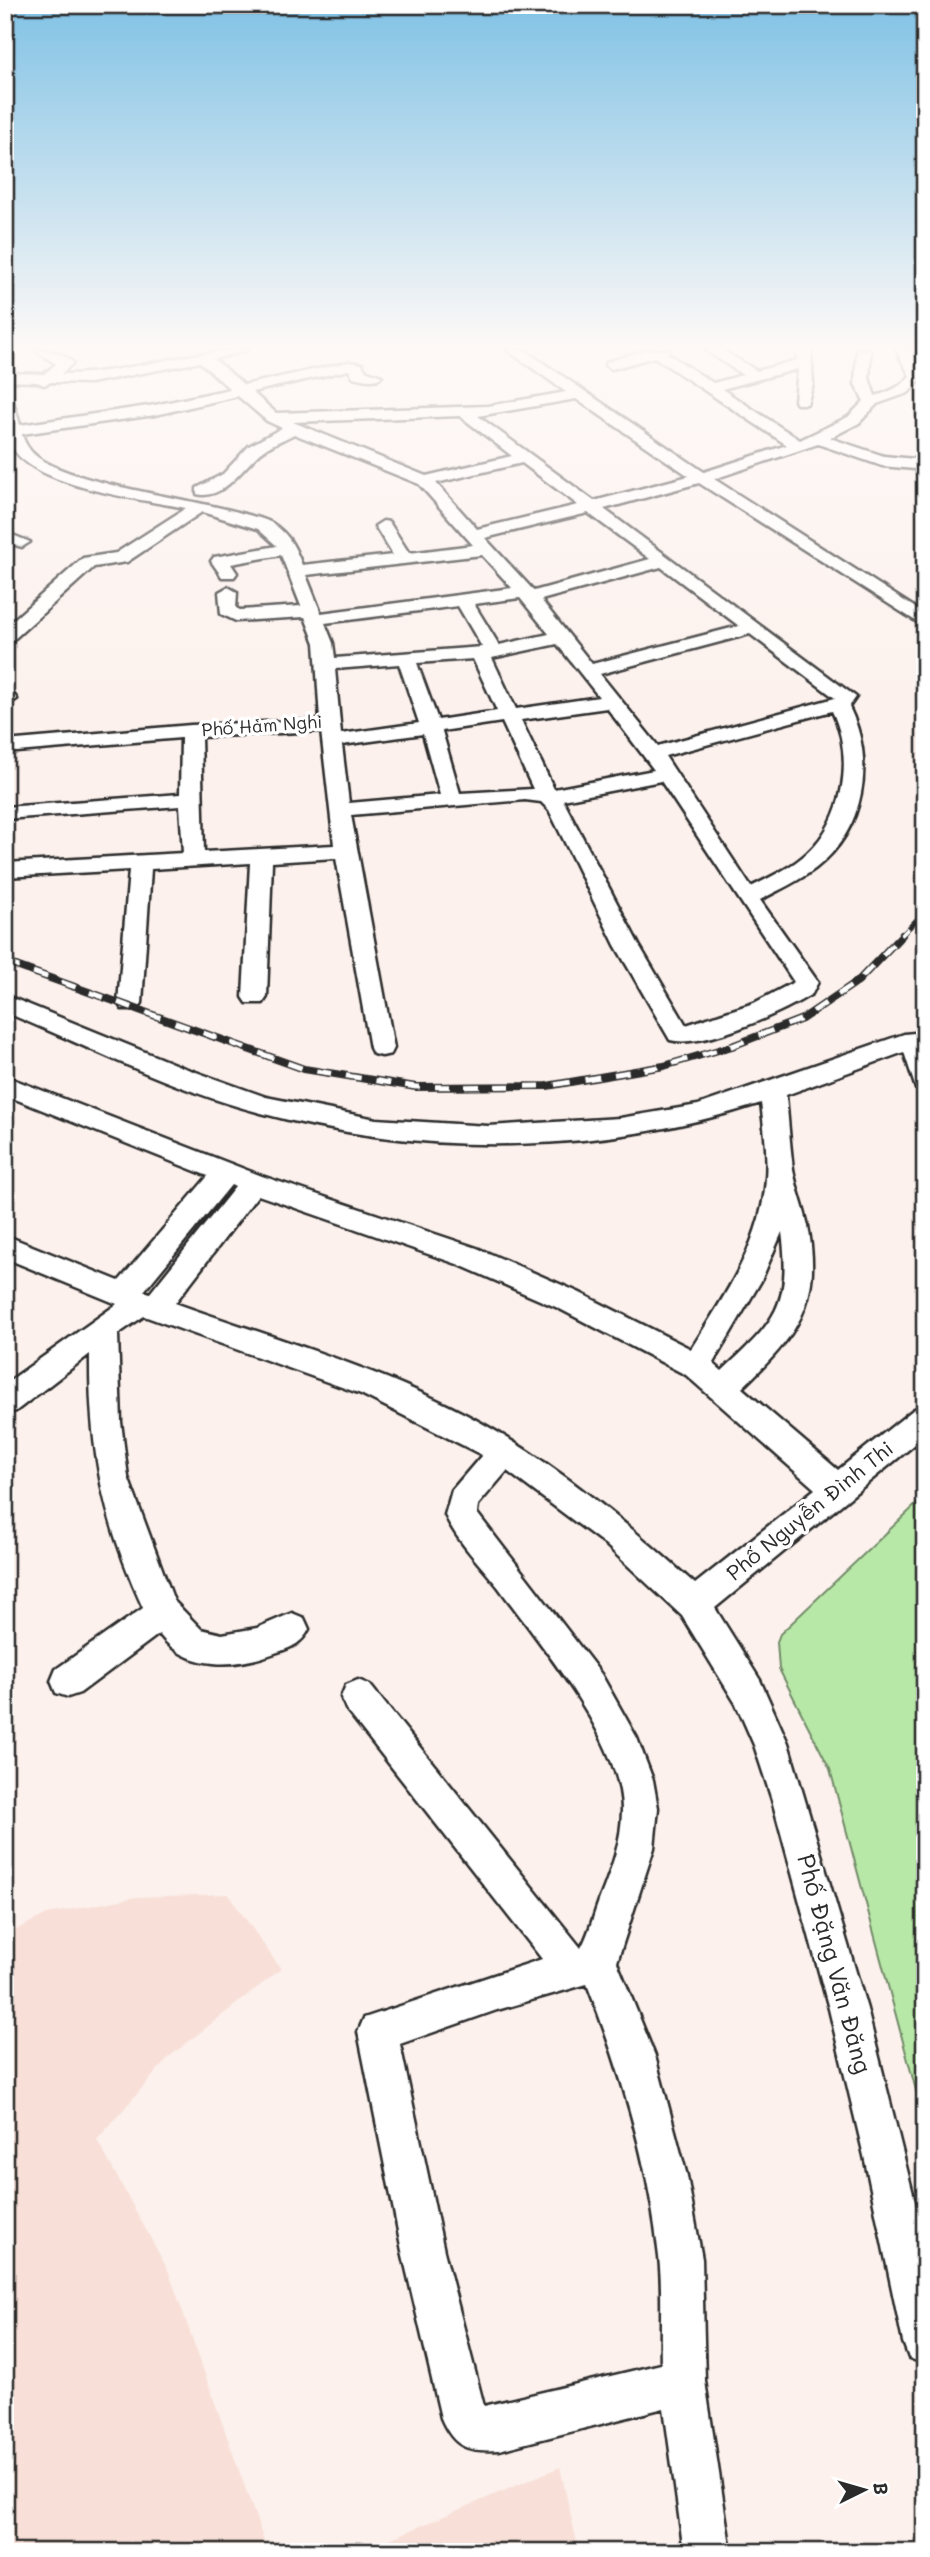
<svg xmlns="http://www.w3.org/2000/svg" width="930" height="2557" viewBox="0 0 930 2557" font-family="Mali,sans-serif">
<rect width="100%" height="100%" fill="#fcf1ed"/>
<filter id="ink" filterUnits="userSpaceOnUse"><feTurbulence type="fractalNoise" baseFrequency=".0143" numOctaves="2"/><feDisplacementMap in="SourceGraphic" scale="14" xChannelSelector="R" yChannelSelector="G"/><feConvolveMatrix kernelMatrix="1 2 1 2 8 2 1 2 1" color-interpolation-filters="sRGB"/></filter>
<g filter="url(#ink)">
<!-- built -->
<g fill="#f8e0d8">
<path d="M228,1894l53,75 -112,88 -72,83 71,130 100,282h-263v-617l42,-21 89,-17z"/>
<path d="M560,2467l19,85h-220z"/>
</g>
<!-- green -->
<path fill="#b8e8a7" stroke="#728a69" stroke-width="2" d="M925,1496v628l-95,-355 -51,-100 -2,-27 3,-8z"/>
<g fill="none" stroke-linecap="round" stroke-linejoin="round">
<!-- minor casing -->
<g stroke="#2b2b2b" stroke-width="5">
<g id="minor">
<path d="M34,350c16,0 28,2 39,13l-12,11c64,1 124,-24 187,-24l-34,9 30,26 105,-23 13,2 3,6 17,6c-6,7 -20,3 -29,1l-4,-7 -97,22 24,21 212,-7 78,-14 -59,-42h17l180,122 83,-27 -133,-88 -42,12 -7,-4 2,-3 39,-12h23l-2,3 46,30 30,-8 -38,-25h17l35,21 40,-11v-10h14l2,34 -6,20h-10l-2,-3 3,-32 -76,20 78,51 48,-23 16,-16 -9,-17 2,-34h14l-2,28 6,18c14,-4 26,-9 35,-20l-14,-26h14l14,26 -16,17 -31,11 -18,19 -29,15 54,18 41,4v10l-43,-4 -64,-22 -104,35 211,135v13l-226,-144 -95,26 252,188 -7,10c27,53 16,123 -33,161 -17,13 -37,22 -56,32l58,82 -6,12c-29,18 -108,55 -142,46l-55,-95 -66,-135 -8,-8 -16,-2 -174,15 43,233 -3,6 -9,2 -9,-2 -3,-6 -34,-190 -64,4 -5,135 -4,6h-16l-4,-6 7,-134 -99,6 -9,134 -4,6h-16l-4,-6 11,-133 -124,7v-14l178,-10 -3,-47 -175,13v-12l175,-13 1,-56 -176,15v-12l186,-16 129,-5 -5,-77 -10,-26 -69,4 -15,-7 -2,-22 9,-5 9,5 -1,16 4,2 61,-4 -20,-51 -50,9 6,9 -3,4h-12l-11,-16 3,-4 63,-11 -19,-17 -56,-17 -75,50 -33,5 -82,74 -7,1v-15l78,-69 33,-5 70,-45c-44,-9 -160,-21 -177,-67 -6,-15 -4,-33 -4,-48l7,4 8,28 135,-20 75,-16 -30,-27 -110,21 -39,-1 -7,3 -7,-3 -32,-1v-8l39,1 12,-10zM238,396l29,25 15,7 -33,18 -26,28 -26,14v6c26,7 46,-27 63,-41 9,-8 23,-13 34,-19l125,50 54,61 -64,8 -20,-31 -6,-1 -8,5 18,29 -91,10c-7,-18 -13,-31 -30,-42 -9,-5 -21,-7 -31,-10 -51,-15 -168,-28 -205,-57 -7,-6 -12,-14 -14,-22l133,-19zM576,399l113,77 -95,25 -116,-85zM460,416l52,40 -86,20 -133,-54zM522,463l56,42 -101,24 -41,-46zM588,513l62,46 -116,32 -49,-53zM482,555l30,33 -191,25 -15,-38zM661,567l78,59 -147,38 -51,-64zM520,598l29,36 -50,11 -25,-41zM458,606l24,41 -147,11 -2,-15 -8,-20zM750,634l85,64 -177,48 -58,-72zM557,644l42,53 -83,12 -24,-51zM473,659l24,52 -59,9 -21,-57zM399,664l20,59 -78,11 -6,-65zM607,708l47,62 -100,19 -33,-69zM832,711c22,46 13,107 -25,142 -16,15 -37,24 -56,34l-86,-131zM502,722l31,67 -73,4 -18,-62zM321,731l13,114 -130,7 -3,-115zM423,734l17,61 -91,8 -7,-58zM661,781l133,201 -40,21 -68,22 -47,-80 -76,-145z"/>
<path d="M5,532l25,10 -8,5 -17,-5z"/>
<path d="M5,694l9,1 3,4 -12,8z"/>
<path d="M5,995l177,72 84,30 110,22 112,7 132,-8 78,-13 206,-71 21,-2v60l-9,-3 -12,-37 -118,43c2,24 4,50 7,74 3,19 11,38 15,57 15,78 -12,110 -66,162l96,82 76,-61 11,-4v31l-210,172 45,72 28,63 79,266 58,233v122l-16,-6 -6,-16 -39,-186 -35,-147 -57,-209 -18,-55 -18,-41 -54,-88 -76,-71 -99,-74 -29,34 -1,8 124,161 36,64 16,42 5,28 -4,40 -37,114 38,94 32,120 15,83 3,122 26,171h-47l-20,-144 -165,42c-31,2 -45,-2 -58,-32l-39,-167 -44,-219 6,-14 178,-59 -196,-250 -5,-12 5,-12 12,-5 12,5 211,263c8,-14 13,-34 19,-50 11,-28 22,-57 22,-88 0,-69 -83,-167 -123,-222 -19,-24 -41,-45 -54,-73l7,-25 30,-35 -121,-61 -217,-78 -26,18 3,88 7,55 46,124 27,28 21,5 35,-6 35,-15 12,5 5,11c-7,15 -19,19 -34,24 -39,15 -88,18 -116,-19l-79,59 -12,4 -12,-4 -5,-12 5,-12 87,-61c-40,-88 -54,-158 -53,-254l-74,57 -11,3v-30l112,-80 -112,-46v-23l114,46 89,-105 -203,-81v-19l257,100 215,72 101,44 113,57c33,-52 71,-107 75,-171 2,-25 -2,-50 -5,-75 -159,52 -339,54 -500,10 -88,-23 -172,-66 -256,-101zM231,1185l4,2 -85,106 -6,-2zM258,1195l199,69 101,44 128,67 129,114 -120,95c-64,-57 -129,-112 -203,-155 -95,-56 -214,-89 -317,-126zM782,1232c10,75 -9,91 -60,139l-9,-8 48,-82zM587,1984c34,87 62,180 72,273 4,35 1,72 2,107l-177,42 -40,-155 -44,-207 97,-34z"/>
</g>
</g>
<!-- minor -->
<use href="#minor" fill="#fff" fill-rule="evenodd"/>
<!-- rail-far1 casing -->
<g stroke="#2b2b2b" stroke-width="5">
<path id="rail-far1" d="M901,936l24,-25"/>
</g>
<!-- rail casing -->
<g stroke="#2b2b2b" stroke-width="8">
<path id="rail" d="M5,962l299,107 112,18 131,-1 117,-20 68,-20 70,-27 56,-38 44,-46"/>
</g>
<!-- rail-far1 -->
<use href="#rail-far1" stroke="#fff" stroke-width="3.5" stroke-dasharray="11" stroke-linecap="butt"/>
<!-- rail -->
<use href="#rail" stroke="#fff" stroke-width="5" stroke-dasharray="15" stroke-linecap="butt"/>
</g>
</g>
<!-- sky -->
<linearGradient id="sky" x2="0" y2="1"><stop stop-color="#81c2e5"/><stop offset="0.49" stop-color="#fef9f7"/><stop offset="1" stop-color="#fef9f7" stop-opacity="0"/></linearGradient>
<rect width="930" height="708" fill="url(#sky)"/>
<g text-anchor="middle" stroke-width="7" stroke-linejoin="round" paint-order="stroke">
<!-- far-street labels -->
<g font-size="18" fill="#2b2b2b" stroke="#fff">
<text transform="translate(262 726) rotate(-4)" y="6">Phố Hàm Nghi</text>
</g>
<!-- street labels -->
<g font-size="21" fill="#2b2b2b" stroke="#fff">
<text transform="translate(810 1511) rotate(-39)" y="7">Phố Nguyễn Đình Thi</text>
</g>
<!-- near-street labels -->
<g font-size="24" fill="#2b2b2b" stroke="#fff">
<text transform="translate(834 1964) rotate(75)" y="8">Phố Đặng Văn Đăng</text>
</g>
</g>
<!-- margin -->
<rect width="930" height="2557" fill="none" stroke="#fff" stroke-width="28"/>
<rect x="14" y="14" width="902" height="2529" fill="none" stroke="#2b2b2b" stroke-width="2.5" filter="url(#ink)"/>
<!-- north arrow -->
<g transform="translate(864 2490) rotate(85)" stroke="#ffffff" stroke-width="5" paint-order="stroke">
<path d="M0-5L12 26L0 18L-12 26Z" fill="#2b2b2b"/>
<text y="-10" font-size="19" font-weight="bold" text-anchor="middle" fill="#2b2b2b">B</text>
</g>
</svg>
